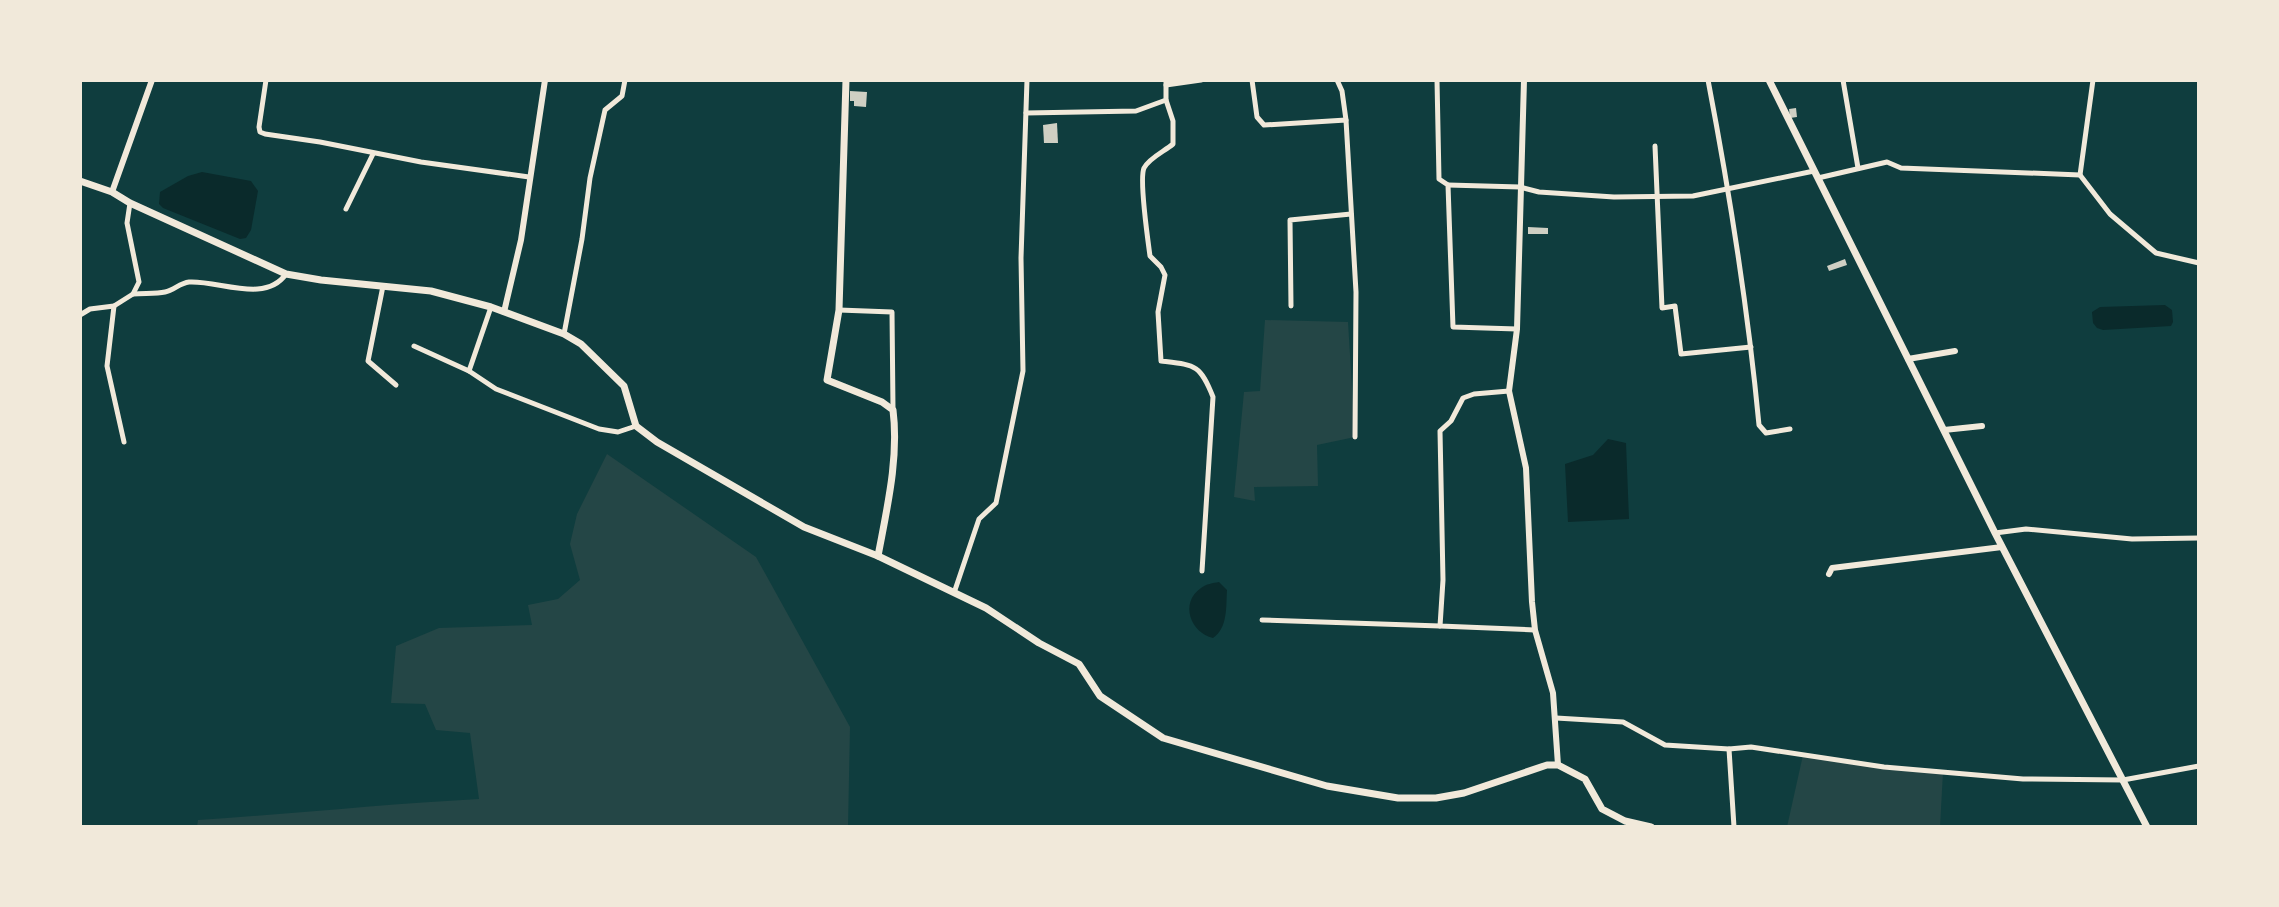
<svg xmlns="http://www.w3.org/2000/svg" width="2279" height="907" viewBox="0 0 2279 907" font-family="Cabin,sans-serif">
<rect width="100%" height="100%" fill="#0f3d3e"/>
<!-- green -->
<g fill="#244646">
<path d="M1265,320l83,2 7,115 -38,8 1,41 -64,1 1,14 -21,-4 10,-105 16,-1z"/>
<path d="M607,454l149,103 94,170 -2,100h-651l1,-7c94,-6 187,-16 281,-21l-9,-66 -34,-3 -11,-26 -34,-1 5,-57 43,-18 93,-3 -4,-20 30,-6 22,-19 -10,-36 7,-30z"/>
<path d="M1803,755l140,17 -3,55h-153z"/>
</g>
<!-- water -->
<g fill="#0a2a2b">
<path d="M202,172l49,9 7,10 -7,39 -5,8 -6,1 -77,-31 -4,-4 1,-12 28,-16z"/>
<path d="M2165,305l7,5 1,12 -2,4 -68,4 -6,-2 -4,-5 -1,-11 8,-5z"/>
<path d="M1608,439l18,4 3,76 -61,3 -3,-58 28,-9z"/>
<path d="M1219,582l8,8c-1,16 1,38 -14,48 -22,-5 -34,-35 -12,-50 5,-4 12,-5 18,-6z"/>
</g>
<!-- building -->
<g fill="#cfcfc3">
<path d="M850,91l17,1 -1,15 -12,-1v-5h-4z"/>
<path d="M1796,108l1,9 -7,1 -1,-9z"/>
<path d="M1057,123l1,20h-14l-1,-18z"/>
<path d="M1528,227l20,1v6h-20z"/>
<path d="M1845,259l2,6 -18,6 -2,-5z"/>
</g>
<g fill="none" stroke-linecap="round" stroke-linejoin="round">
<!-- minor -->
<g stroke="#f1e9da" stroke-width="5">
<path d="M266,80l-7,47 1,5 5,2 55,8 101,20 108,15"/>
<path d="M1166,80v5l35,-5"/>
<path d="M1252,80l5,37 7,8 82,-5 10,172 -1,145"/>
<path d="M1337,80l5,11 4,29"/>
<path d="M1437,80l2,99 9,6 5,142 64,2"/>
<path d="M1708,80c22,115 40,229 51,345l7,8 24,-4"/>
<path d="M1843,80l15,88"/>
<path d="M1166,100l7,21v23c-8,7 -24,14 -29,24 -5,11 4,73 6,88l11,11 4,8 -7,37 3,49c34,4 39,3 52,36l-11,174"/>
<path d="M1026,113l110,-2 30,-11v-15"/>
<path d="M1655,146l7,162 13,-2 6,48 70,-7"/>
<path d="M2080,175l30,39 46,39 43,10"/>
<path d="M1818,178l69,-16 14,6 179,7 13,-95"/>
<path d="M1448,185l72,2 19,5 75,5 79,-1 121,-25"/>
<path d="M346,209l27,-55"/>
<path d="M383,286l-15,75 28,24"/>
<path d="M133,294c11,-1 23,0 32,-2 9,-2 15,-9 24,-10 30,-2 76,22 97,-8"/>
<path d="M114,306l-7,60 17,76"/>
<path d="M1291,306l-1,-86 61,-6"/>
<path d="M839,310l53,2 1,97"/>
<path d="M80,315l10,-6 24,-3 19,-12 6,-12 -12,-59 3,-20"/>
<path d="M564,334l18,-95 8,-61 15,-68 17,-14 3,-16"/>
<path d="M414,346l55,25 22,-64"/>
<path d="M469,371l27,18 103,40 19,3 18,-6"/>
<path d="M1509,391l-35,3 -11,4 -12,23 -11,10 3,149 -3,46 95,4"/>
<path d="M1995,533l31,-4 106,10 67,-1"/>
<path d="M954,593l25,-74 17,-16 27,-132 -2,-113 6,-178"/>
<path d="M1262,620l178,6"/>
<path d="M1556,718l67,4 42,23 64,4 22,-2 133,20 139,12 100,1 76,-14"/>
<path d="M1729,749l5,78"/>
</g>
<!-- tertiary -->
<g stroke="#f1e9da" stroke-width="6">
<path d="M1524,80l-7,249 -8,62 17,77 6,134 3,28 18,63 5,72"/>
<path d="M112,192l40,-112"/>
<path d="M504,312l17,-72 24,-160"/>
<path d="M1908,359l47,-8"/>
<path d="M1944,430l38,-4"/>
<path d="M1829,574l3,-6 170,-21"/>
</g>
<!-- secondary -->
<g stroke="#f1e9da" stroke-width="7">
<path d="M846,80l-7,230 -12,70 55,22 11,8c6,48 -6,98 -15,146"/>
<path d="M1769,80l226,453 152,294"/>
<path d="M80,181l32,11 18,11 156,71 35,6 110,11 60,16 73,27 17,10 43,42 12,40 21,16 147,85 74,29 108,52 53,35 40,21 21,32 63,42 164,48 71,12h38l28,-5 83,-28h11l27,14 17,30 23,12 26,6"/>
</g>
</g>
<!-- border -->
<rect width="2279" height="907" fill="none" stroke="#f1e9da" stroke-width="164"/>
</svg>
